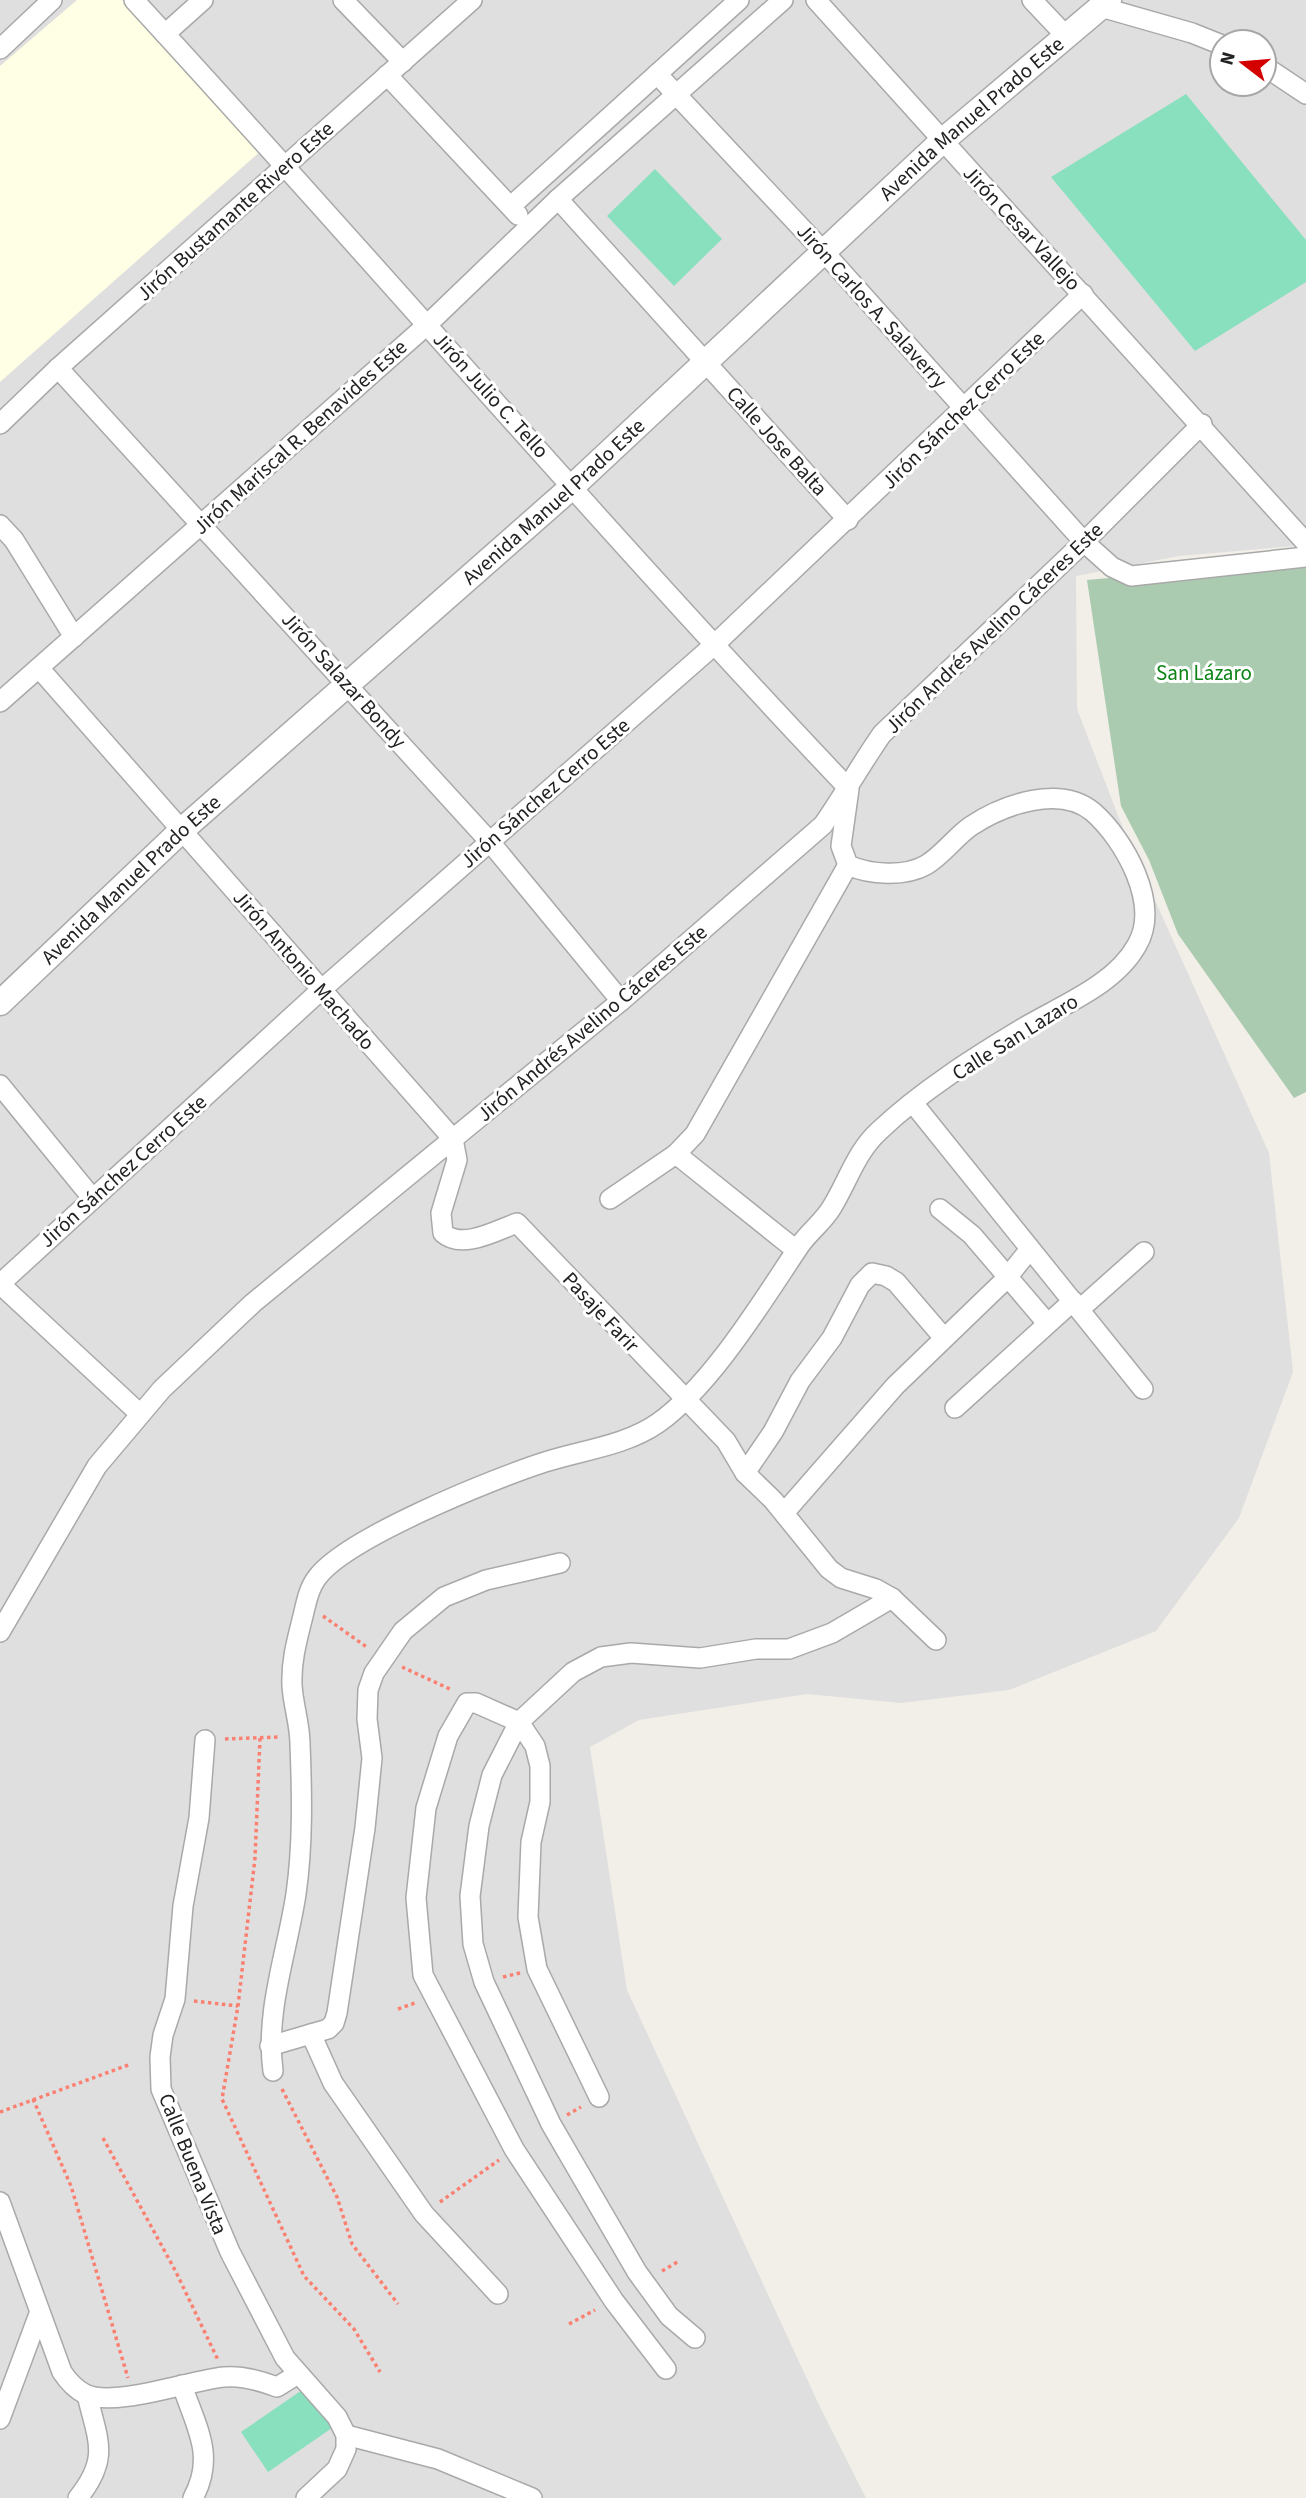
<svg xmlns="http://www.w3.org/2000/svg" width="1306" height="2498" viewBox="0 0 1306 2498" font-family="'Source Sans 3',sans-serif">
<rect width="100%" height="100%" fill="#f2efe9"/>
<!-- residential -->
<path fill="#e0dfdf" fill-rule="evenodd" d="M0,0h1306v545l-127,11 -103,20 1,133 49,127 143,317 24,219 -54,146 -83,113 -147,59 -108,13 -94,-9 -168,26 -49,27 37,243 193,417 46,91h-866zM1222,42h42v42h-42z"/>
<!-- education -->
<path fill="#ffffe5" d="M77,0h45l141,149 -263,233v-316z"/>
<!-- cemetery -->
<path fill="#aacbaf" d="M1306,560v532l-12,6 -116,-164 -29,-74 -28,-54 -34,-226z"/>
<!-- pitch -->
<g fill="#88e0be">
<path d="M1186,94l120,146v42l-111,69 -144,-174z"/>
<path d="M655,169l67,70 -48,47 -67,-70z"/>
<path d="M305,2388l27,40 -64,44 -27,-40z"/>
</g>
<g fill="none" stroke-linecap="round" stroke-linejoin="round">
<!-- minor casing -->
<g stroke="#a9a9a9" stroke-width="22">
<g id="minor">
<path d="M134,0c240,261 471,532 715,789l-8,57 7,19c22,10 57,12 78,0 17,-10 29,-28 45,-39 32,-21 89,-42 122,-14 31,27 68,92 44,133 -22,40 -75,60 -112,82 -50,30 -104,64 -146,104 -23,21 -31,50 -47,76 -8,14 -22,24 -32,38 -37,55 -88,140 -142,178 -33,23 -76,27 -113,39 -50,16 -202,77 -229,117 -8,11 -10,25 -13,37 -6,24 -12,45 -11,69 1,20 8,39 8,59 2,50 3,101 -4,150 -9,59 -31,117 -23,177"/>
<path d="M343,0l60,62"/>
<path d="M816,0l490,543"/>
<path d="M1032,0l34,36"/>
<path d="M1101,7l91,26 30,12"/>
<path d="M165,34l38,-34"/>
<path d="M0,49l52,-49"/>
<path d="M1264,66l42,28"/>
<path d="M657,74l166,177 261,291 28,25 19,9 175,-19"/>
<path d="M387,75l131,140"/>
<path d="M558,199l290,321"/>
<path d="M511,206l228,-206"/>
<path d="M58,368l432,474 131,159"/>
<path d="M0,424l58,-56 414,-368"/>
<path d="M0,525l14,15 60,97"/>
<path d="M39,668l414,471 4,21 -16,53 2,20c19,17 52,-2 74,-10l209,218 19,32 28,27 56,69 12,9 35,11 16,9 44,42"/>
<path d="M0,702l428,-378 130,-125 225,-199"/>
<path d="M0,1085l93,114"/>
<path d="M913,1103l230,286"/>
<path d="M676,1154l120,96"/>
<path d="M610,1199l66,-45 19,-20 153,-269"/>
<path d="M940,1209l32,26 75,88"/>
<path d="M0,1284l321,-294 392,-344 370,-352"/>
<path d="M0,1284l139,129"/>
<path d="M1080,1309l64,-57"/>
<path d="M955,1408l118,-107"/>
<path d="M745,1473l28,-41 27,-51 32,-43 28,-53 12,-12 14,3 10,6 48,56"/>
<path d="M784,1513l111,-127 111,-107 24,-30"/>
<path d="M0,1632l97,-166 65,-77 91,-86 368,-302 202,-176c21,-30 38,-61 59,-91l202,-192 118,-118"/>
<path d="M205,1740l-6,78 -16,88 -8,93 -12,36 -3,22 1,32 69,163 55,106 52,59 9,18v14l-9,20 -31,29"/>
<path d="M311,2034l22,49 91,131 74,80"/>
<path d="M270,2046l58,-17 6,-6 3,-10 28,-185 7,-70 -5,-39 1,-29 6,-17 29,-42 41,-34 42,-17 74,-17"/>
<path d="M599,2097l-62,-128 -9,-52 3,-75 9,-40v-36l-5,-20 -16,-24 -43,-19h-9l-19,33 -22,72 -10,90 7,77 91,174 100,152 52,68"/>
<path d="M0,2202l62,170c6,9 13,17 23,22 29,14 106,-14 139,-17 18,-2 37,4 53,10l21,-13"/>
<path d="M695,2338l-26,-22 -32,-44 -86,-148 -67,-142 -11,-38 -3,-48 9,-70 13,-51 27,-53 54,-50 28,-15 30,-4 69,5 56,-9h33l43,-16 60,-35"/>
<path d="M182,2385c14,42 34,71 11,113"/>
<path d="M0,2419l39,-105"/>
<path d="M346,2435l92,24 94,39"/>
<path d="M78,2498c32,-40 20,-57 9,-103"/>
</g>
</g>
<!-- tertiary casing -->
<g stroke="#a9a9a9" stroke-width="27">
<g id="tertiary">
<path id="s1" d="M0,1003l182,-173 391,-344 368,-344 168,-142"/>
</g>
</g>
<!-- path -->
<g stroke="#fa8072" stroke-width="3.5" stroke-dasharray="3.5 3.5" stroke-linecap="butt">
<path d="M323,1616l45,32"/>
<path d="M402,1667l50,23"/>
<path d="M260,1738l-5,120 -17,148 -16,93 82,177 50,53 26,43"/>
<path d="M225,1739l55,-2"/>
<path d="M503,1977l17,-4"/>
<path d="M194,2001l44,5"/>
<path d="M398,2009l17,-6"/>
<path d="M282,2089l55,108 15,47 46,60"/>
<path d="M33,2099l38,87 57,192"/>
<path d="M0,2112l131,-48"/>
<path d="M567,2115l14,-8"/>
<path d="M103,2138l73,134 42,88"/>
<path d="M440,2202l59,-42"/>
<path d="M662,2271l17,-10"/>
<path d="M569,2324l26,-14"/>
</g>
<!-- minor -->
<use href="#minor" stroke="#fff" stroke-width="19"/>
<!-- tertiary -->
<use href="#tertiary" stroke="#fff" stroke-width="24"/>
</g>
<g text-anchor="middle" stroke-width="6" stroke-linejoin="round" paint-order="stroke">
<!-- street labels -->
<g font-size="21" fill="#222" stroke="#fff">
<text dy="7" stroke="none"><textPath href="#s1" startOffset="1314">Avenida Manuel Prado Este</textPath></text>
<text transform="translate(235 211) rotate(-42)" y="7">Jirón Bustamante Rivero Este</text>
<text transform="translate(1022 228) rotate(47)" y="7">Jirón Cesar Vallejo</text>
<text transform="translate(872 306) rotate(48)" y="7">Jirón Carlos A. Salaverry</text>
<text transform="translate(491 395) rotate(48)" y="7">Jirón Julio C. Tello</text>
<text transform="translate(963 410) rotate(-44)" y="7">Jirón Sánchez Cerro Este</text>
<text transform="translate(300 437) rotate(-42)" y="7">Jirón Mariscal R. Benavides Este</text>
<text transform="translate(777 441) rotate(48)" y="7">Calle Jose Balta</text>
<text dy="7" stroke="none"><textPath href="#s1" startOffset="747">Avenida Manuel Prado Este</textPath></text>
<text transform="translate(994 628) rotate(-44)" y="7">Jirón Andrés Avelino Cáceres Este</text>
<text transform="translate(344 680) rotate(48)" y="7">Jirón Salazar Bondy</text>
<text transform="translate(545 793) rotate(-41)" y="7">Jirón Sánchez Cerro Este</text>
<text dy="7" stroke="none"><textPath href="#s1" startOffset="180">Avenida Manuel Prado Este</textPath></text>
<text transform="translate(304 970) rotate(49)" y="7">Jirón Antonio Machado</text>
<text transform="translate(592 1023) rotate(-40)" y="7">Jirón Andrés Avelino Cáceres Este</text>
<text transform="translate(1015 1037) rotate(-32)" y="7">Calle San Lazaro</text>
<text transform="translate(123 1171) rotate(-42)" y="7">Jirón Sánchez Cerro Este</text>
<text transform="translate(601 1312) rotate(47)" y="7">Pasaje Farir</text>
<text transform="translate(193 2164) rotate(68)" y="7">Calle Buena Vista</text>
</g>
<!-- park labels -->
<g font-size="21" fill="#0c8416" stroke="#fff">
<text x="1204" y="680">San Lázaro</text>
</g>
</g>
<!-- north arrow -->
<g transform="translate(1243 63) rotate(286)"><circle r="33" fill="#ffffff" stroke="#a7a7a7" stroke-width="2"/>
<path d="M0-5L12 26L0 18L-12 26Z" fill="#d40000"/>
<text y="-10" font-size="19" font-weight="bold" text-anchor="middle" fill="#222222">N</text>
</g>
</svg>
